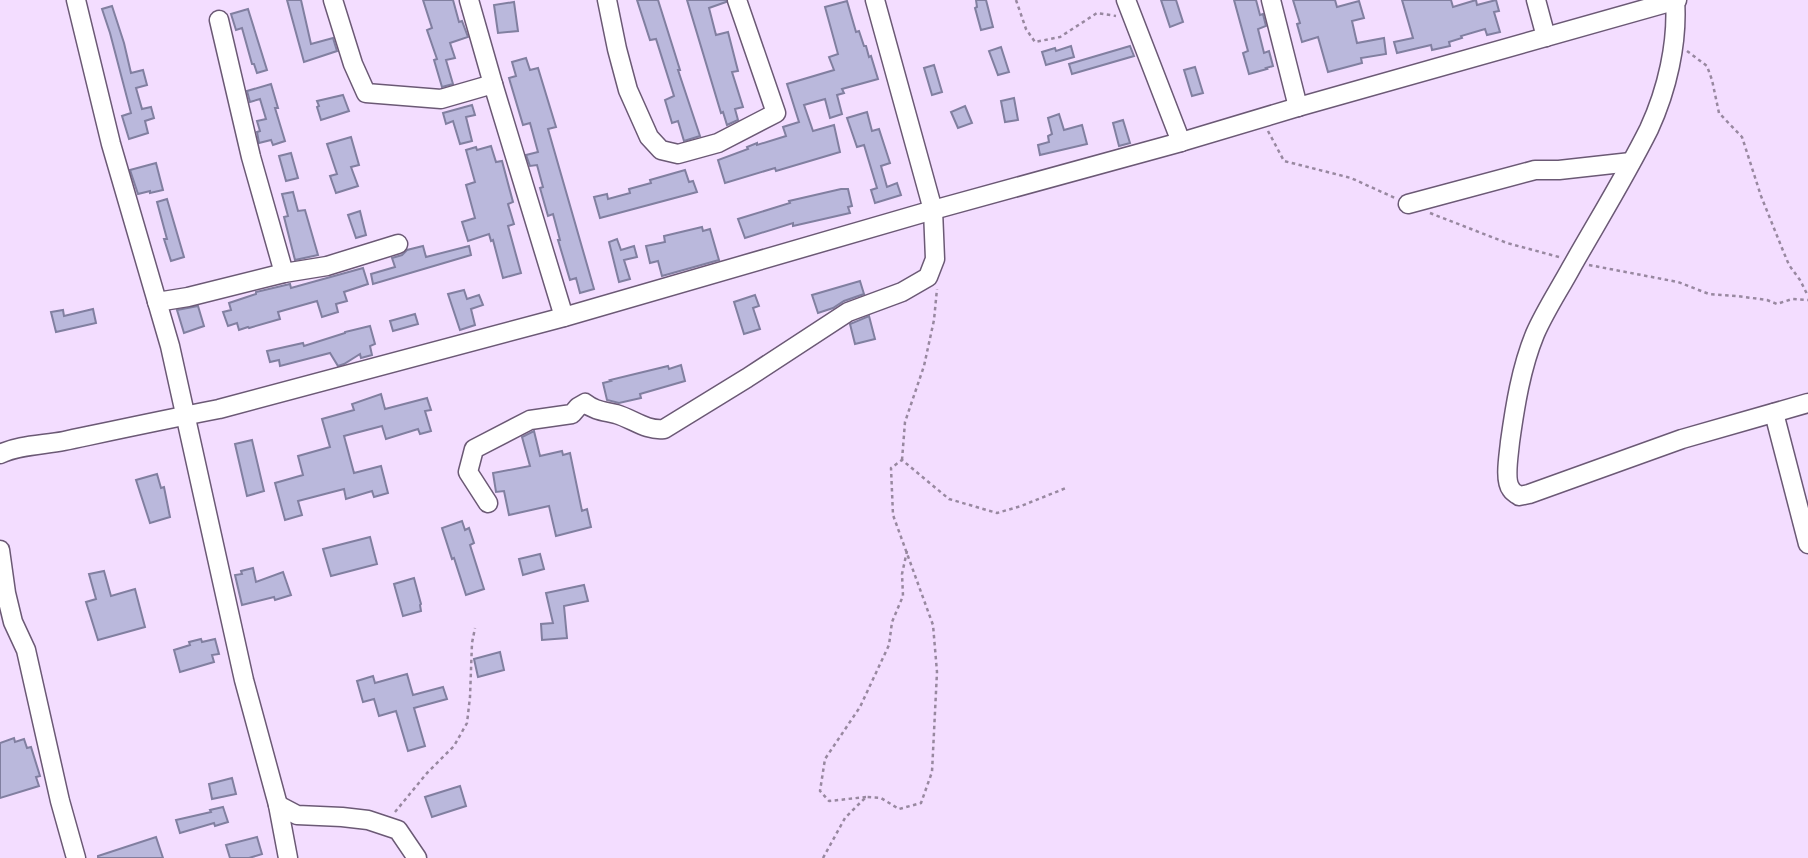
<svg xmlns="http://www.w3.org/2000/svg" width="1808" height="858" viewBox="0 0 1808 858" font-family="'Fira Sans',sans-serif">
<rect width="100%" height="100%" fill="#f3ddff"/>
<!-- building -->
<g fill="#bab8dc" stroke="#817fa0" stroke-width="2">
<path d="M287,0h14l10,44 22,-6 4,13 -33,11z"/>
<path d="M423,0h30l6,22 3,-1 6,16 -18,6 5,15 -9,2 7,24 -11,3 -8,-27 3,-1 -10,-29 5,-2z"/>
<path d="M637,0h21l22,70h-2l22,66 -16,5 -6,-20 -6,2 -7,-23 9,-4 -18,-57 -6,1z"/>
<path d="M687,0h39v2l-17,6 7,27 12,-3 10,39 -6,1 11,35 -8,2 3,11 -11,5 -4,-13 -2,1z"/>
<path d="M976,0h10l7,27 -12,3 -6,-22 2,-1z"/>
<path d="M1161,0h15l7,22 -13,5z"/>
<path d="M1234,0h22l4,15 3,-1 3,12 -8,3 6,24 5,-2 4,15 -7,2 1,1 -18,5 -6,-21 5,-2z"/>
<path d="M1293,0h42l2,7 22,-6 5,17 -12,3 5,22 27,-5 2,16 -25,4 1,5 -34,9 -10,-35 -16,5 -5,-18 3,-1z"/>
<path d="M1402,0h49l2,7 23,-7 1,5 19,-5 3,11 -5,1 6,20 -13,3 -2,-6 -24,7 1,2 -13,4 1,4 -18,4 -1,-5 -34,8 -3,-11 19,-4z"/>
<path d="M847,1l9,31 3,-1 5,15h2l3,11 2,-1 7,23 -36,10 2,4 -7,2 5,19 -12,4 -5,-19 -21,6 9,26 21,-6 6,27 -64,19 -1,-3 -50,15 -7,-23 30,-11 -1,-2 10,-4v2l29,-9 -3,-9 16,-5 -12,-38 47,-14 -5,-13 9,-3 -13,-47z"/>
<path d="M514,2l4,29 -20,2 -4,-28z"/>
<path d="M112,6l12,37 7,30 12,-3 4,15 -11,3 6,21 9,-2 3,11 -9,3 3,12 -19,6 -7,-23 9,-3 -21,-80 -8,-24z"/>
<path d="M248,9l19,61 -10,3 -3,-9h-2l-10,-36 -6,2 -5,-16z"/>
<path d="M1071,46l3,11 -28,8 -4,-13 13,-4 1,3z"/>
<path d="M1130,46l4,10 -62,18 -3,-10z"/>
<path d="M1001,47l8,25 -11,3 -9,-24z"/>
<path d="M526,58l4,12 8,-2 18,59 -8,2 46,160 -14,4 -4,-15 -6,2 -12,-40h2l-7,-26 -5,2 -8,-28 3,-1 -6,-22 -7,1 -4,-11 12,-3 -8,-29 -7,2 -14,-47 7,-2 -4,-14z"/>
<path d="M934,65l8,27 -10,3 -8,-27z"/>
<path d="M1195,67l8,26 -11,3 -8,-26z"/>
<path d="M271,84l7,24h-3l10,33 -12,4 -2,-5 -12,3 -2,-11 3,-1 -3,-10 9,-2 -6,-20 -10,3 -3,-11z"/>
<path d="M343,95l6,16 -28,9 -4,-13 2,-1 -2,-5z"/>
<path d="M1014,98l4,22 -13,2 -4,-21z"/>
<path d="M472,105l3,10 -9,2 6,24 -12,3 -7,-23 -7,3 -3,-11z"/>
<path d="M965,106l7,17 -14,5 -7,-16z"/>
<path d="M867,112l5,19 7,-2 11,34 -9,3 6,21 10,-4 4,12 -26,8 -4,-13 6,-2 -13,-43 -7,2 -10,-29z"/>
<path d="M1059,114l5,16 18,-5 5,19 -47,11 -2,-10 11,-3 -1,-6 4,-2 -4,-16z"/>
<path d="M1123,120l7,23 -11,3 -6,-23z"/>
<path d="M351,137l8,28 -8,2 7,19 -22,7 -6,-17 7,-2 -10,-30z"/>
<path d="M491,146l5,16 6,-1 11,41 -5,2 6,20 -6,2 13,47 -18,5 -10,-38 -2,1 -2,-7 -21,7 -6,-19 13,-4 -9,-33 9,-3 -9,-32 10,-3 1,3z"/>
<path d="M291,153l7,25 -12,3 -7,-25z"/>
<path d="M156,163l7,27 -13,3v-2l-12,3 -8,-24z"/>
<path d="M685,170l4,12 4,-1 4,11 -97,26 -6,-21 13,-3 1,5 22,-6 -1,-4 22,-6 -1,-3z"/>
<path d="M841,189h7l4,17 -4,1 2,6 -57,13v-3l-48,15 -7,-19 52,-16 -1,-2z"/>
<path d="M293,192l5,19 7,-1 13,45 -23,5 -11,-43 4,-1 -6,-22z"/>
<path d="M167,199l17,58 -13,4 -7,-22h3l-10,-37z"/>
<path d="M360,211l6,24 -10,3 -8,-23z"/>
<path d="M702,227l1,4 7,-2 9,31 -57,16 -4,-15 -8,2 -4,-17 19,-4 -1,-6z"/>
<path d="M617,239l4,11 13,-4 3,11 -13,3 6,19 -11,3 -10,-40z"/>
<path d="M423,246l3,11 43,-11 2,9 -98,29 -2,-10 24,-7 -3,-9 10,-3 5,-5z"/>
<path d="M363,268l5,16 -24,8 3,9 -11,3 2,8 -16,5 -5,-16 -39,11 2,7 -31,9 -1,-1 -9,3 -2,-7 -9,3 -5,-14 8,-2 -2,-7 27,-9v-2l34,-8 1,4z"/>
<path d="M860,281l4,13 -20,7 -11,7 -15,5 -6,-18z"/>
<path d="M464,290l3,9 12,-4 4,10 -12,4 4,16 -15,5 -12,-36z"/>
<path d="M755,295l4,11 -6,2 7,21 -16,5 -10,-32z"/>
<path d="M198,306l6,20 -20,7 -7,-23z"/>
<path d="M93,309l3,14 -40,9 -5,-20 12,-2 1,6z"/>
<path d="M415,314l3,10 -25,7 -3,-10z"/>
<path d="M869,316l6,23 -20,5 -5,-20z"/>
<path d="M370,326l5,18 -5,2 2,9 -11,3 -1,-4 -16,10 -6,2 -8,-13 -50,13 -1,-6 -9,2 -3,-11 36,-8 1,3 41,-13v-1z"/>
<path d="M681,365l4,16 -45,13 1,4 -22,5 -12,-3 -4,-17 8,-2 -1,-1 58,-14 1,3z"/>
<path d="M381,394l4,15 42,-11 4,12 -6,1 6,20 -11,3 -2,-5 -32,10 -4,-13 -38,10 10,37 27,-7 7,27 -14,4 -2,-6 -26,8 -2,-10 -46,12 4,14 -17,5 -10,-37 28,-8 -5,-19 32,-9 -8,-28 32,-9 -2,-6z"/>
<path d="M534,431l6,25 22,-5 1,4 7,-2 12,58 5,-2 4,18 -35,9 -7,-30 -40,9 -5,-24 -8,1 -3,-19 37,-7 -8,-29z"/>
<path d="M252,440l12,51 -17,5 -12,-52z"/>
<path d="M157,474l4,14 3,-1 6,30 -20,6 -14,-43z"/>
<path d="M462,521l3,9 4,-2 5,15 -4,2 14,44 -18,6 -12,-37 -2,1 -10,-31z"/>
<path d="M370,537l7,27 -46,12 -8,-27z"/>
<path d="M540,554l4,15 -21,6 -4,-16z"/>
<path d="M253,568l3,14 27,-10 8,23 -16,5 -1,-3 -32,8 -7,-30 7,-1 -1,-3z"/>
<path d="M104,571l7,25 24,-7 10,38 -47,13 -12,-38 10,-3 -7,-25z"/>
<path d="M414,578l7,26 -1,1 1,6 -18,5 -9,-32z"/>
<path d="M584,585l4,16 -24,5 3,32 -25,2 -1,-16 12,-1 -7,-30z"/>
<path d="M201,639l1,3 13,-3 4,15 -7,1 2,7 -34,10 -6,-22 16,-5 -1,-3z"/>
<path d="M500,652l4,18 -26,7 -4,-18z"/>
<path d="M407,674l6,21 30,-8 4,12 -33,9 11,38 -17,5 -12,-40 -17,5 -5,-17 -11,3 -6,-21 16,-5 2,7z"/>
<path d="M14,738l1,4 9,-3 3,9 4,-1 9,29 -4,1 3,9 -39,12v-55z"/>
<path d="M232,778l4,16 -24,5 -3,-15z"/>
<path d="M460,786l6,20 -34,11 -7,-20z"/>
<path d="M223,807l5,15 -13,4 -1,-3 -34,10 -4,-13 35,-8 -1,-2z"/>
<path d="M156,837l7,21h-65v-2z"/>
<path d="M257,837l5,17 -13,4h-19l-4,-13z"/>
</g>
<g fill="none" stroke-linecap="round" stroke-linejoin="round">
<!-- minor casing -->
<g stroke="#6b5975" stroke-width="21">
<g id="minor">
<path d="M76,0l35,144 59,202 74,334 34,125 10,53"/>
<path d="M333,0l20,64 13,29 75,6 52,-15"/>
<path d="M469,0l24,84 71,233"/>
<path d="M607,0l10,49 11,41 21,47 12,13 17,4 40,-11 58,-30 -39,-113"/>
<path d="M1126,0l55,142"/>
<path d="M1271,0l27,107"/>
<path d="M1536,0l10,37"/>
<path d="M1675,0c3,43 -8,90 -26,129 -24,48 -52,93 -78,139 -12,22 -26,43 -36,66 -14,34 -20,72 -25,108 -1,12 -6,38 1,47 1,3 6,5 8,7l10,-2 153,-55 126,-36"/>
<path d="M219,20l32,137 33,116"/>
<path d="M1408,204l127,-34h24l72,-8"/>
<path d="M157,302l31,-5 96,-24 43,-7 71,-22"/>
<path d="M1774,413l34,131"/>
<path d="M0,454c19,-9 43,-9 64,-13 52,-11 103,-22 155,-32l345,-92 369,-107 248,-68 117,-35 379,-107"/>
<path d="M488,503l-20,-31 6,-23 56,-29 42,-6 6,-7 7,-4c10,8 19,8 31,11 17,5 30,17 48,15l83,-51 101,-66 54,-20 26,-15 7,-18 -2,-49 -58,-210"/>
<path d="M0,550l6,43 7,29 13,28 34,151 16,57"/>
<path d="M278,805l19,10 45,2 26,3 30,10 19,28"/>
</g>
</g>
<!-- path -->
<g stroke="#9888a0" stroke-width="2.5" stroke-dasharray="3.5 3.5" stroke-linecap="butt">
<path d="M1016,0l10,29 9,13 25,-5 37,-24 19,3"/>
<path d="M1687,51l20,15 5,14 7,33 23,24 19,59 23,57 5,12 11,15 8,16"/>
<path d="M1268,131l16,30 67,17 44,20"/>
<path d="M1430,213l77,30 52,14"/>
<path d="M1589,265l89,17 31,12 28,2 30,4 10,4 15,-5 16,1"/>
<path d="M902,460l3,-38 19,-56 10,-46 3,-31"/>
<path d="M866,797l-37,4 -9,-10 5,-32 35,-52 29,-62 3,-23 11,-26 -1,-22 5,-23"/>
<path d="M395,812l32,-39 27,-27 13,-23 3,-26 2,-54 3,-15"/>
<path d="M823,858l22,-40 21,-21 15,1 18,11 22,-6 11,-31 5,-100 -4,-47 -40,-110 -2,-47 11,-8 47,39 48,14 24,-7 45,-18"/>
</g>
<!-- minor -->
<use href="#minor" stroke="#fff" stroke-width="18"/>
</g>
</svg>
